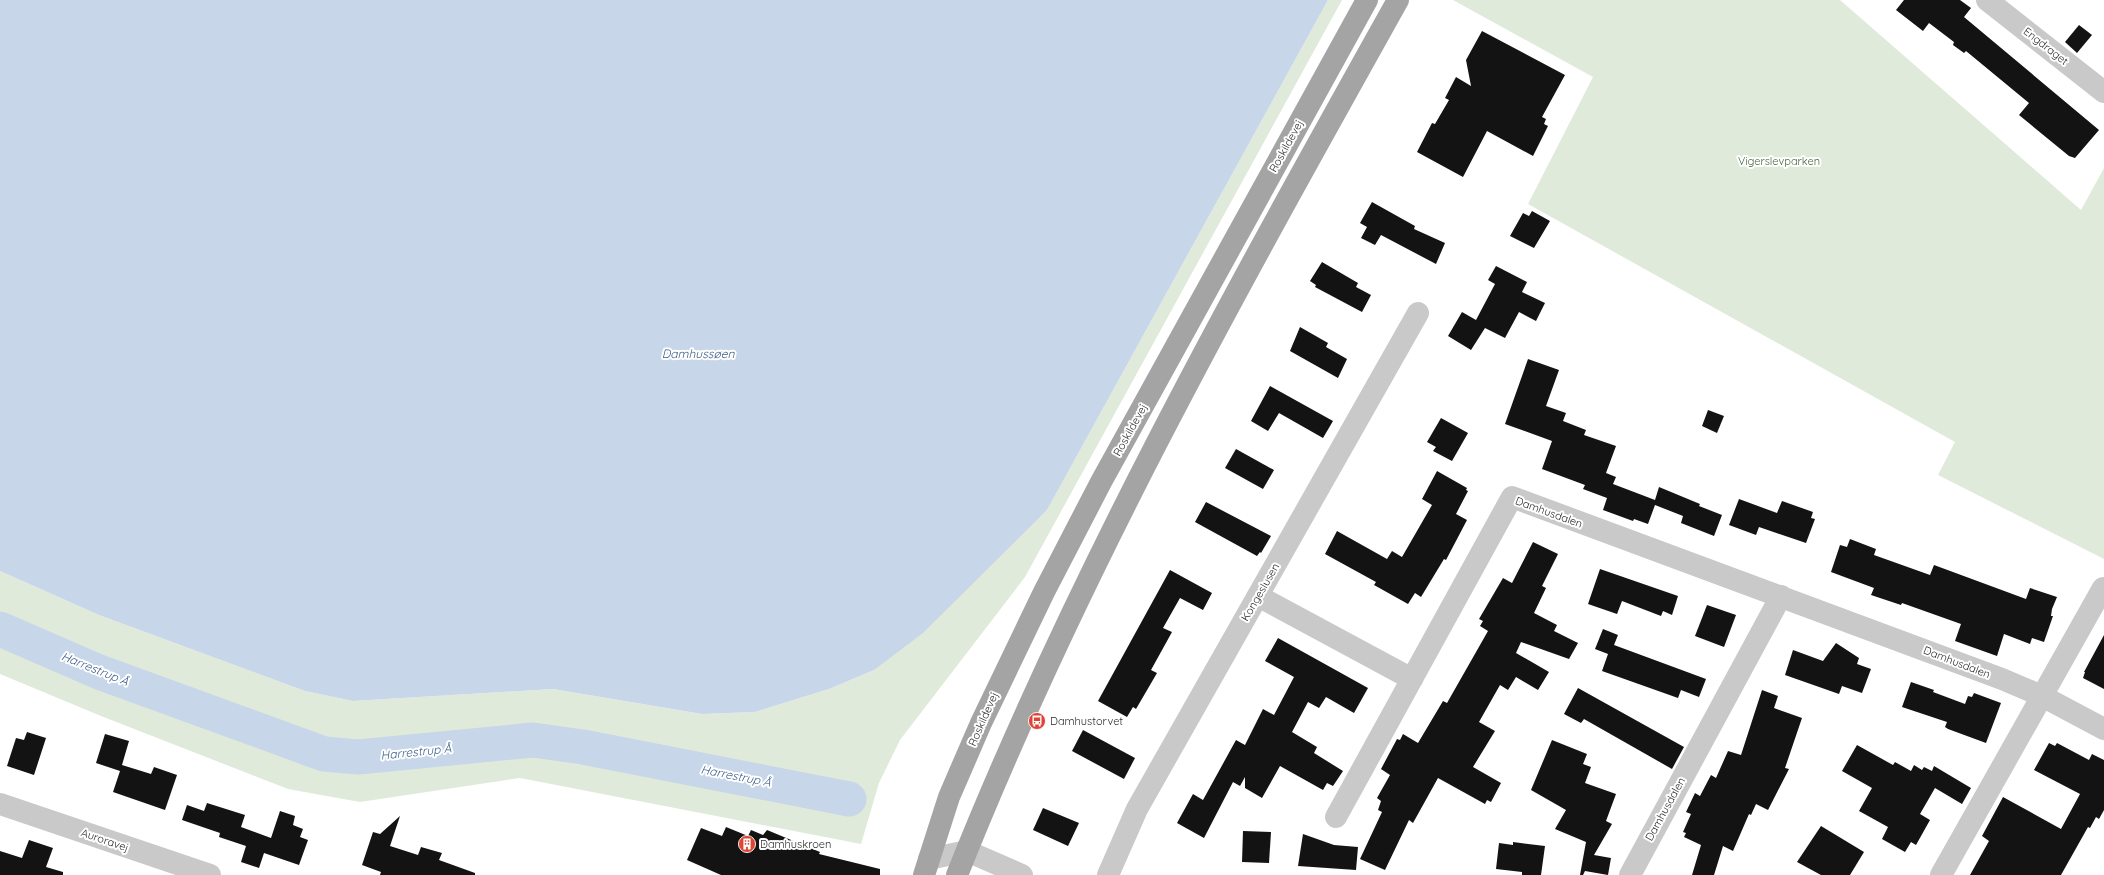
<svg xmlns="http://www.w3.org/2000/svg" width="2104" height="875" viewBox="0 0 2104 875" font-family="Quicksand,sans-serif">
<rect width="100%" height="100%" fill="#fff"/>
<!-- green -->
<g fill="#e0eada">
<path d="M1328,0h14l-317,577 -125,163 -21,43 -18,61 -341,-66 -160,24 -72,-13 -187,-73 -101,-42v-103l99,44 206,76 48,10 200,-12 149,25 53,-2 74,-23 45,-19 173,-160z"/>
<path d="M1453,0h387l241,210 23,-42v391l-166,-84 17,-33 -427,-238 65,-127z"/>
</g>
<!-- water -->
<path fill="#c7d6e9" d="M0,0h1328l-281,510 -124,123 -49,37 -45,19 -74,23 -53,2 -149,-25 -200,12 -48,-10 -206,-76 -99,-44z"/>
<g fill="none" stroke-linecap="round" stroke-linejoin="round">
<!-- river -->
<path stroke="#c7d6e9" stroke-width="35" d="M0,629l99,43 225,82 34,3 175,-17 50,7 266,52"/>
</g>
<!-- building -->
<g fill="#131313">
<path d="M1904,0h56l11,8 -7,9 135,113 -24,28 -6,-2 -50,-41 10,-12 -63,-52 -2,2 -11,-8 1,-3 -25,-19 -6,8 -27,-21z"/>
<path d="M2079,25l13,10 -15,18 -12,-11z"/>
<path d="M1482,31l83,44 -23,42 4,2 -2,5 4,2 -15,30 -46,-25 -24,46 -46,-25 15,-29 3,1 14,-24 -4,-2 11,-21 15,9 -5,-26z"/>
<path d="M1372,202l43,24 -1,3 31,14 -9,21 -55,-29 -6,10 -14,-7 6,-11 -7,-4z"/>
<path d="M1532,211l18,10 -16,27 -24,-12 13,-23 6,3z"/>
<path d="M1322,262l36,21 -2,4 15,8 -9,17 -47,-25 1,-2 -6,-4z"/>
<path d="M1496,266l31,16 -5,10 23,11 -9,18 -17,-9 -14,26 -20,-10 -14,22 -23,-14 14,-24 14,8 19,-36 -7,-4z"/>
<path d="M1300,327l28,16 -2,4 21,12 -9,19 -48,-27z"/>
<path d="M1528,359l31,11 -13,36 20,7 -3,8 23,9 -2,5 32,11 -10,27 10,4 -3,7 42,16 4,-13 41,17 -1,2 23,9 -8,21 -33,-13 2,-7 -28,-11 -7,19 -14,-5 -1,2 -30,-11 4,-12 -24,-9 2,-4 -43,-16 10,-28 -47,-17z"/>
<path d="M1270,386l63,35 -10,17 -44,-25 -11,18 -17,-10z"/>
<path d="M1708,410l16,6 -7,17 -15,-7z"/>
<path d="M1441,418l27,15 -16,28 -19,-10 3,-4 -9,-5z"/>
<path d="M1236,449l38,21 -11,19 -38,-21z"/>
<path d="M1437,471l30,17 -1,2 2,1 -12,23 11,6 -21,40 -2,-1 -23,38 -6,-4 -7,11 -34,-19 2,-3 -51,-28 12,-23 50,28 5,-8 10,6 30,-52 -10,-6z"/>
<path d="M1739,499l38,14 5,-12 31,11 -2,6 4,1 -9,24 -47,-16 -3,8 -27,-10z"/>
<path d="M1206,502l65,34 -10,17 -1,-1 -3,4 -62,-34z"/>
<path d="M1850,539l26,10 -2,6 56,20 4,-10 92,34 4,-11 27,9 -5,12 -1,7h2l-9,26 -12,-4 -2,6 -26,-10 -7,22 -42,-15 6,-17 -59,-21 -1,2 -30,-10 3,-7 -43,-16 9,-27 7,2z"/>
<path d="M1533,542l25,12 -16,32 4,2 -12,25 23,12 -3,6 24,12 -9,16 -48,-17 -5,11 33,19 -11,18 -22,-13 -8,13 -8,-5 -21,37 16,9 -22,36 28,16 -10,19 -4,-2 -2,4 -47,-26 -25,45 -4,-3 -24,50 -25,-11 22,-47 -4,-2 3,-9 -4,-3 13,-23 -9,-6 16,-30 3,1 3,-6 15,9 25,-42 4,2 41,-72 -8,-5 3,-5 -4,-2 24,-41 9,5z"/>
<path d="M1600,569l78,27 -6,19 -9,-4 -2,5 -39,-15 -5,13 -29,-10z"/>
<path d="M1170,570l42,23 -9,17 -23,-12 -17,30 9,4 -21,38 6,3 -21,36 -3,-2 -6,10 -29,-16z"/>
<path d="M1707,605l29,10 -12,32 -29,-11z"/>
<path d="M1603,629l15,6 -4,10 92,34 -7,18 -18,-7 -3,8 -76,-27 6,-17 -13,-5z"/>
<path d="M2104,635v54l-21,-11 2,-6h-1z"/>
<path d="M1278,638l90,50 -14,25 -28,-16 -7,11 -11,-6 -16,30 25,15 -3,6 29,18 -10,15 -6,-3 -4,7 -43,-24 -18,32 -17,-10v-11l-5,9 -7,-4 -29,56 -27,-15 16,-29 10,6 33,-60 9,5 18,-36 11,6 20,-38 -29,-16z"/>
<path d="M1836,643l23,15 -2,6 14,5 -9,24 -20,-7 -3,8 -54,-19 8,-25 30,11z"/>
<path d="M1911,682l23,8 -1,2 32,12 3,-8 4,1 2,-4 27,10 -15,40 -38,-14 -3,-2 2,-5 -45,-15z"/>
<path d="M1578,688l106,59 -12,22 -88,-50 -3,4 -17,-9z"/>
<path d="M1762,690l16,6 -4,12 28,10 -17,50 4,1 -21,41 -12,-6 -5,11 -2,-1 -16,37 -10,-5 -9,29h-22l9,-30 -17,-8 2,-4 -3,-1 8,-18 -5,-2 9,-19 5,3 11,-21 5,3 12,-27 13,4z"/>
<path d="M1083,730l52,28 -11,21 -52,-28z"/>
<path d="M27,732l19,6 -12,37 -27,-9 9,-28 8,2z"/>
<path d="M105,734l24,7 -7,24 29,9 3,-7 23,8 -12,35 -52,-18 7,-21 -24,-8z"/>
<path d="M1552,740l35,14 -4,10 8,3 -6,16 31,11 -10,27 6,3 -18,31 17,3 -3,17 -23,-4 -2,4h-3l6,-33 -31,-13 11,-19 -35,-20z"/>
<path d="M2049,743l6,3 2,-3 32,17 3,-6 12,6v50l-5,9 -3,-2 -6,11 -2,-1 -27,48h-91l19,-34 -7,-5 21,-39 58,32 19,-35 -46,-24z"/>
<path d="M1857,745l36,20 2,-3 16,9 3,-6 8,5 2,-3 8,4 2,-5 37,22 -9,16 -27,-16 -15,26 10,6 -14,25 -5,-3 -6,10 -23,-13 6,-12 -29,-16 13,-23 -30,-17z"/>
<path d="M207,803l38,12 -4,12 30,11 9,-27 15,5 -2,9 10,4 -3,8 8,3 -9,25 -35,-12 -5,15 -18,-6 5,-16 -27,-9 1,-4 -38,-13 5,-15 17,6z"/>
<path d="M1043,808l36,15 -11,23 -35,-16z"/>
<path d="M400,816l-10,30 28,9 3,-8 21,6 -3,7 36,13v2h-95l1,-3 -19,-7 11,-33 7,2z"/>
<path d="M1821,826l43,26 -14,23h-29l-24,-13z"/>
<path d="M726,827l22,9 3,-6 12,5 4,-5 53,22 -1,2 61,15v6h-159l-34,-15 14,-32 21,8z"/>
<path d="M1243,831l28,1 -2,31 -27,-1z"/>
<path d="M1303,834l31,11 24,2 -2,23 -58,-4z"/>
<path d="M29,840l24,8 -7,19 17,5v3h-63v-24l22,7z"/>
<path d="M1513,842l32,4 -4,29h-19v-3l-26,-3 3,-26 14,2z"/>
</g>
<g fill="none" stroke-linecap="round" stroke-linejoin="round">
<!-- minor -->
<g stroke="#c9c9c9" stroke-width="22">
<path d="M1987,0l117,92"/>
<path d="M1258,596l154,83"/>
<path d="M0,804l210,71"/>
<path d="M1336,817l176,-320 490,182 40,17 62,33"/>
<path d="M929,859l38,-8 55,24"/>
<path d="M1108,875l29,-66 281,-496"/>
<path d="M1630,875l151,-279"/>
<path d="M1941,875l162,-287"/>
</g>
<!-- major -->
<g stroke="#a4a4a4" stroke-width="22">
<path d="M924,875l25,-78 32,-74 63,-131 57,-110 266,-482"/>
<path d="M957,875c121,-304 282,-590 441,-875"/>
</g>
</g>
<!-- icons -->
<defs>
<g id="bus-disc" transform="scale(0.9)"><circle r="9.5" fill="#dd4534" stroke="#fff"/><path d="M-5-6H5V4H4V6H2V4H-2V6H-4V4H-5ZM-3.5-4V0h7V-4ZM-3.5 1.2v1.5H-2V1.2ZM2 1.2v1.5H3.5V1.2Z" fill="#fff"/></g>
<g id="building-disc" transform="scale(0.9)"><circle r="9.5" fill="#dd4534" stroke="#fff"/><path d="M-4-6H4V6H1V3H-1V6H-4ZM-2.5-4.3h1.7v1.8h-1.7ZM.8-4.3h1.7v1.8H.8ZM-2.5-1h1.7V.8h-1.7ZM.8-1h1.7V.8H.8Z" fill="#fff"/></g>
</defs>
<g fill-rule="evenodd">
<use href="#bus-disc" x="1037" y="721"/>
<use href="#building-disc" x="747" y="844"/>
</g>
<g text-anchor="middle" stroke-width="4" stroke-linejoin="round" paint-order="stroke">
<!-- street labels -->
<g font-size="11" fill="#2c2c2c" stroke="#fff">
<text transform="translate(2046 46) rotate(38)" y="4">Engdraget</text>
<text transform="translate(1286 146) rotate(-61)" y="4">Roskildevej</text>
<text transform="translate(1130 430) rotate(-61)" y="4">Roskildevej</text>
<text transform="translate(1549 512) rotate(20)" y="4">Damhusdalen</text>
<text transform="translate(1260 592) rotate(-60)" y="4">Kongeslusen</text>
<text transform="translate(1957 662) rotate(21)" y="4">Damhusdalen</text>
<text transform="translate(983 719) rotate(-66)" y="4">Roskildevej</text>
<text transform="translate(1665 809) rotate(-61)" y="4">Damhusdalen</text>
<text transform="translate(105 840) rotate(19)" y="4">Auroravej</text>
</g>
<!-- park labels -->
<g font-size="11" fill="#48663c" stroke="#fff">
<text x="1779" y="165">Vigerslevparken</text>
</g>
<!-- poi labels -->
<g font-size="11" fill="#2c2c2c" stroke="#fff" text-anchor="start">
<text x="1050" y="725">Damhustorvet</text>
<text x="760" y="848">Damhuskroen</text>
</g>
<!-- water labels -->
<g font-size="12" font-style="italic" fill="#3e608a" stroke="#fff">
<text x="698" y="358">Damhussøen</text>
<text transform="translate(95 669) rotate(22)" y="4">Harrestrup Å</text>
<text transform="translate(416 752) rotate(-6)" y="4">Harrestrup Å</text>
<text transform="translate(736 776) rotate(11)" y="4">Harrestrup Å</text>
</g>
</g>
</svg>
